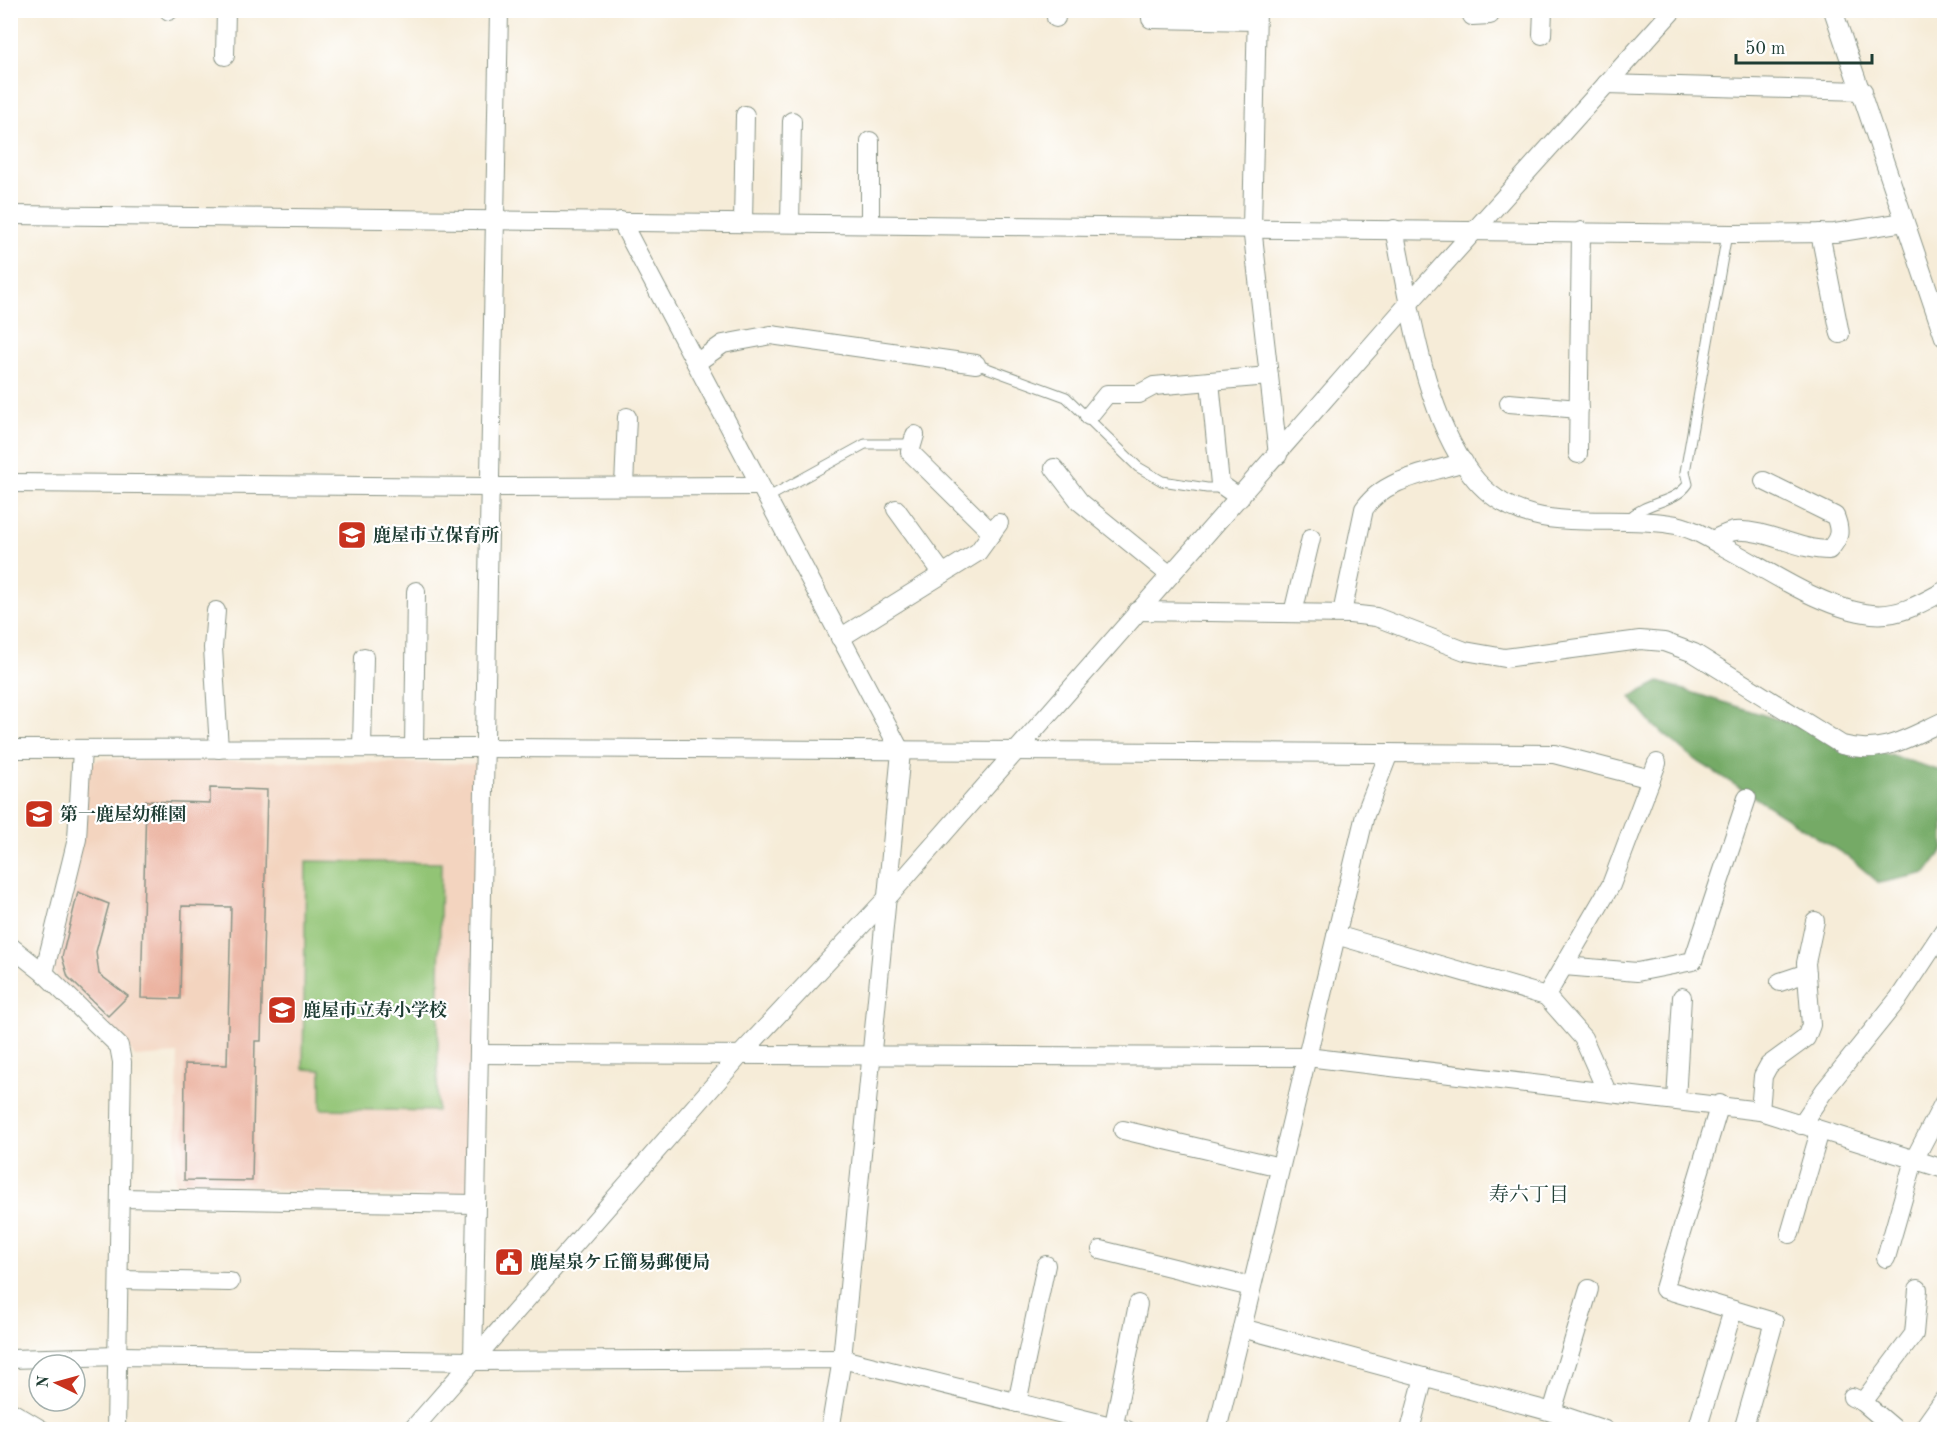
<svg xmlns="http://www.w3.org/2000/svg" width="1955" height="1440" viewBox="0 0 1955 1440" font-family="'Old Standard TT','Noto Serif JP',serif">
<rect width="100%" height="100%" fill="#fff"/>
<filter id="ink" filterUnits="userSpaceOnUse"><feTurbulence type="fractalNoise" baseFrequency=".0167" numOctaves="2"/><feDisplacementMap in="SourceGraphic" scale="12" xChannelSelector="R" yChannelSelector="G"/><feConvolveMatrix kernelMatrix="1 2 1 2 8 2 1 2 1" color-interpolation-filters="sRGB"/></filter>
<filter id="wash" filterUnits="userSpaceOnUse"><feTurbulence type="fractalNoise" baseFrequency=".008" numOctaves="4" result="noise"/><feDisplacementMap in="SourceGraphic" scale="24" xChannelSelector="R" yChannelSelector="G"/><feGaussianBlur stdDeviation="1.35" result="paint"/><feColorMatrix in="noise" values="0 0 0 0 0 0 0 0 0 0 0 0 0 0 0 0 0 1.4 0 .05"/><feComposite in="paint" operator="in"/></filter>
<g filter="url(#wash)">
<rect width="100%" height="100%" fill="#f6ecd8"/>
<!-- built -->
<path fill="#f3d4bf" d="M99,759l381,5 -10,434 -295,-13 3,-131 -43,3 -11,-15 -68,-65 -4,-17 37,-194z"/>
<!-- green -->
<path fill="#92c474" stroke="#588054" stroke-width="1.5" d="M306,861l135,2 -4,248 -116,-2v-39l-18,-1z"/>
<!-- forest -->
<path fill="#75aa66" stroke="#4a744d" stroke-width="1.5" d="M1659,682l285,90v77l-18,24 -47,10 -29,-25 -156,-99 -41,-34 -23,-28z"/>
<g id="blocks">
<!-- building -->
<g fill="#eaad9a">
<path d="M210,788l57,2 -6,251h-6l-3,140 -68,-1 1,-116 42,1 4,-158 -49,-1 -2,93 -39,-1 5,-197 64,2z"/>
<path d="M78,892l31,12 -13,48 3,22 29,22 -20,20 -40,-39 -6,-20z"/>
</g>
</g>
</g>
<g filter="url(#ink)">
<use href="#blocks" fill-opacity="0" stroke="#8a9486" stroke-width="1.5"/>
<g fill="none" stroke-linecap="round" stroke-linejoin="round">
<!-- lane casing -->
<g stroke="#8a9486" stroke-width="11">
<g id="lane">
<path d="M976,364l90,33 72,70 24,14 45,7h16"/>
<path d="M767,498l98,-54h47"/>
<path d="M1627,520c20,-20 47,-16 61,-36l-3,-12 42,-238"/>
</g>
</g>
<!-- street casing -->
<g stroke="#8a9486" stroke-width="20">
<g id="street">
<path d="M1151,10v9l105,2"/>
<path d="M1257,10l-5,217 26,228"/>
<path d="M1833,10l111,327"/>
<path d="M169,11v-1"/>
<path d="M1472,16l18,-1v-5"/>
<path d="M1056,18v-8"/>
<path d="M1542,35l1,-25"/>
<path d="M225,56l1,-46"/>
<path d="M1606,84l257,7"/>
<path d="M10,215l1722,19 103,-1 69,-11"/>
<path d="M621,221l280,531 -59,607 -12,71"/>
<path d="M743,222l2,-107"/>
<path d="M790,223l2,-102"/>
<path d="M870,224v-83"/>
<path d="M1394,229c16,76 29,182 77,245 50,66 129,39 199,50 19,2 38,14 54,23 44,23 98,62 148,67 27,3 50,-11 72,-23"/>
<path d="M1820,233l20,101"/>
<path d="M696,363l27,-19 48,-9 205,29"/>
<path d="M1509,403l70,6"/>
<path d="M1089,416l18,-22h32l15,-8 56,-5"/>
<path d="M915,435l-5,17 82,81"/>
<path d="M1578,454l3,-223"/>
<path d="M1054,468l26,34 90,73"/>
<path d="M10,483l478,4 272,-1"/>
<path d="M624,486l3,-69"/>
<path d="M1240,498l-20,-14 -10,-103 59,-5"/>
<path d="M896,509l47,65"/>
<path d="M1712,540c7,-3 16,-8 23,-9 31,-2 62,19 94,19 11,-12 12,-19 6,-34l-71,-35"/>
<path d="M216,611l-3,37 6,101"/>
<path d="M1137,611l213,3 26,3 89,34 40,7 135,-18 24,2 30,11 148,92c40,11 67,-8 102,-24"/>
<path d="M1293,613l18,-75"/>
<path d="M1342,613l22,-104c20,-31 66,-36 100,-47"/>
<path d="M840,638l138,-86 21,-29"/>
<path d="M362,748l2,-91"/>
<path d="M414,748l2,-157"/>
<path d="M10,749l474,-1 1070,6 97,25"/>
<path d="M1336,935l210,61 65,-111 46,-122"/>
<path d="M10,946l34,27 75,73 3,16 -6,368"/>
<path d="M1564,966l73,6 56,-11 54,-163"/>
<path d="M44,973l33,-134 5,-90"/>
<path d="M1780,982l27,-9"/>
<path d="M1546,996l37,42 24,54"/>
<path d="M479,1054l828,3 453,54 184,58"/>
<path d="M1676,1100l6,-103"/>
<path d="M1720,1104l-56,185 110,33 -31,108"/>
<path d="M1760,1111l3,-35 6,-11 37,-27 5,-13 -5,-62 9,-42"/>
<path d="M1801,1125l23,-34 75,-93 45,-68"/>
<path d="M1123,1130l157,37"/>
<path d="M120,1198l356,6"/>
<path d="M1790,1234l30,-103"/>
<path d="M1101,1250l150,37"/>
<path d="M1886,1258l28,-98 30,-58"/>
<path d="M119,1280l111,2"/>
<path d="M1242,1328l123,-513 24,-62"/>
<path d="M10,1359l109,-3 354,5 369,-2 285,71"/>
<path d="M473,1361l26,-1351"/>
<path d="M1852,1397l11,5 33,28"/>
<path d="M1863,1402l51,-68 4,-45"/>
<path d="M1017,1403l29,-138"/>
<path d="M10,1411l32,19"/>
<path d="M1552,1412l37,-123"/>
<path d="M412,1430l330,-377 146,-156 514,-586 271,-301"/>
<path d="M1113,1430l25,-126"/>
<path d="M1217,1430l25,-102 310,84 53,18"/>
<path d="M1410,1430l14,-53"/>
<path d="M1697,1430l36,-120"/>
<path d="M1922,1430l22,-31"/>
</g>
</g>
<!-- lane -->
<use href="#lane" stroke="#fff" stroke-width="9"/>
<!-- street -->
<use href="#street" stroke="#fff" stroke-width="18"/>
</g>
</g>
<!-- icons -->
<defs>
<g id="school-square" transform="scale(1.5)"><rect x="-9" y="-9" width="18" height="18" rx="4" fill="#c8321e" stroke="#fff"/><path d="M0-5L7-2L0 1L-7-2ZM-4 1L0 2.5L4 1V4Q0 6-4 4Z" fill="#fff"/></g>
<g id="civic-square" transform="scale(1.5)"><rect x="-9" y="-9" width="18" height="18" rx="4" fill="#c8321e" stroke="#fff"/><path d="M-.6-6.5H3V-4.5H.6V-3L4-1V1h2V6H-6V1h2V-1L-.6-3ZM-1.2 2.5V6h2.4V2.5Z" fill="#fff"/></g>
</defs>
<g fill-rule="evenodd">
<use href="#school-square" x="352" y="535"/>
<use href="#school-square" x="39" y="814"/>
<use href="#school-square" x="282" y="1010"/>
<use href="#civic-square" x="509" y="1262"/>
</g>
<g text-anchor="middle" stroke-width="4.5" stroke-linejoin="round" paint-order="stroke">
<!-- poi labels -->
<g font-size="18" font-weight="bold" fill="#1f3d34" stroke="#fff" text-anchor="start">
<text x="373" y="541">鹿屋市立保育所</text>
<text x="60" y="820">第一鹿屋幼稚園</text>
<text x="303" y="1016">鹿屋市立寿小学校</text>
<text x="530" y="1268">鹿屋泉ケ丘簡易郵便局</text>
</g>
<!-- neighbourhood labels -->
<g font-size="20" fill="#1f3d34" stroke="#fff">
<text x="1529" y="1201">寿六丁目</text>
</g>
</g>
<!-- margin -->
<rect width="1955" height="1440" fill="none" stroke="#fff" stroke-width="36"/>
<!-- north arrow -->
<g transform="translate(57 1383) rotate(275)"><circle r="28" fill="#ffffff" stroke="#a5b1ae" stroke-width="1.5"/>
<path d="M0-4.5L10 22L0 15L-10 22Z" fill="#c8321e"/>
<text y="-9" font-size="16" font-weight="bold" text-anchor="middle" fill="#1f3d34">N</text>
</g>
<!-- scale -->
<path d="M1736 54v9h136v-9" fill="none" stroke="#1f3d34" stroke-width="3"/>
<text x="1745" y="54" font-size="18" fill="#1f3d34" stroke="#ffffff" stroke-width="4.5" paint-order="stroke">50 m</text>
</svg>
